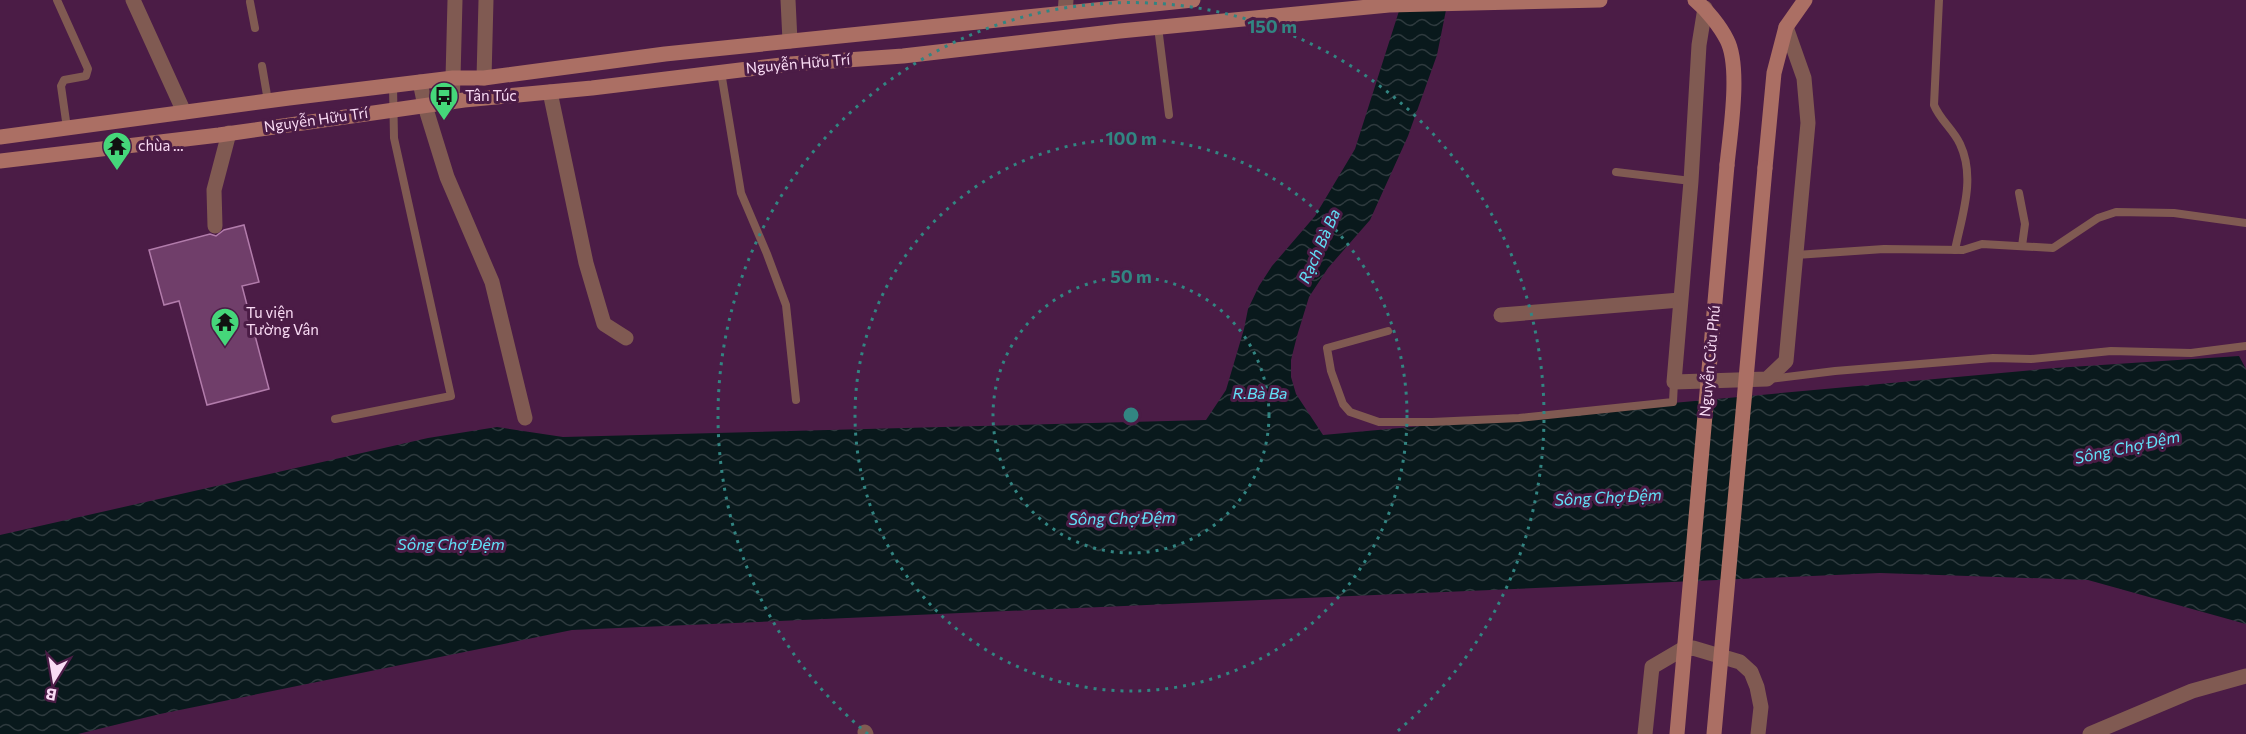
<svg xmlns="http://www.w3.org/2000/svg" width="2246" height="734" viewBox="0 0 2246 734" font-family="Commissioner,sans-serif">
<defs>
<pattern id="water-waves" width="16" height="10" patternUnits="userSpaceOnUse" patternTransform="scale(1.5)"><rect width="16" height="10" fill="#09191c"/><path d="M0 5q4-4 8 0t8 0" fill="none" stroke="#2e3a3e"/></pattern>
</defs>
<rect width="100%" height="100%" fill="#4b1c46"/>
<!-- water -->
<path fill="url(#water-waves)" d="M1448,0l-11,55 -29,81 -38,84 -42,48 -19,29 -12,39 -6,24v17l5,17 27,41 732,-67 184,-12 7,13v255l-158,-44 -208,-7 -1308,57 -412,84 -82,20h-78v-199l428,-97 69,-11 66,10 643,-17 20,-30 18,-61 4,-20 11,-23 13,-20 43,-50 40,-67 44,-138z"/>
<!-- building -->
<path fill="#703e6a" stroke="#b27cab" stroke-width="1.5" d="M244,225l15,57 -17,4 27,103 -62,16 -28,-104 -15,4 -15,-55 61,-16 6,2 8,-6z"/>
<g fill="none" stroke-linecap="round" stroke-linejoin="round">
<!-- service -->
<g stroke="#805a52" stroke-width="8">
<path d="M57,0l31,69 -2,7 -22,4 -3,6 6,42"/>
<path d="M1939,0l-5,105c6,15 19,24 26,39 16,34 2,71 -5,106"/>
<path d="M250,2l5,26"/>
<path d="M1158,27l11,88"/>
<path d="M262,66l6,35"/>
<path d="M721,72l20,121 26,61 19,51 10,95"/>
<path d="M1616,172l75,9"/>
<path d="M2019,193l6,31 -3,22"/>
<path d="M1796,255l88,-6 79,1 19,-6 71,4 45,-30 18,-6 58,1 72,10"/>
<path d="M1388,331l-61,17 4,23 12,33 7,8 29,10h53l87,-4 154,-16 1,-20"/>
<path d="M1769,379l66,-8 158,-13 38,1 80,-8 80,2 55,-7"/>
<path d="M335,419l116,-23 -57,-258 -1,-52"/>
</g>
<!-- minor -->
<g stroke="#805a52" stroke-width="15">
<path d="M133,0l51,112"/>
<path d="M788,0l2,41"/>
<path d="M1065,13l1,-13"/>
<path d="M420,82l5,24 22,71 45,105 33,136"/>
<path d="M550,92l36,171 18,61 22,14"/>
<path d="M452,102l1,-24"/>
<path d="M215,226l-1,-36 15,-57"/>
<path d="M1501,315l179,-15"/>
<path d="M865,732l1,2"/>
</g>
<!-- tertiary -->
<g stroke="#805a52" stroke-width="15">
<path d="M1705,8l-6,37 -8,136 -17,201 93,-3 19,-18 22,-238 -4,-45 -18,-51"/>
<path d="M453,78l2,-78"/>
<path d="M484,78l2,-78"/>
<path d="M1645,734l7,-67 29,-17 12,-2 47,14 11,10 6,15 4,20 -3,27"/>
<path d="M2090,734l102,-43 54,-15"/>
</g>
<!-- secondary -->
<g stroke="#ab6f64" stroke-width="15">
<path d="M1695,0c12,10 25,26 32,40 14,27 3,94 0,125"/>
<path d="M0,137l289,-39 164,-20h31l181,-24 528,-54"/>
<path d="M0,161l219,-26 245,-35 128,-12 198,-24 113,-8 217,-25 269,-26 211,-5"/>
<path d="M1765,168l9,-95 12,-46 19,-27"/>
</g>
<!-- secondary-bridge -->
<g stroke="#ab6f64" stroke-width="15">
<path d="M1677,734l50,-569"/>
<path d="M1714,734l51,-566"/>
</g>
</g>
<!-- distance rings -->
<g fill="none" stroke="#328582" stroke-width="3" stroke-dasharray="3 6">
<circle cx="1131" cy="415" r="138"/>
<circle cx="1131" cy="415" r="276"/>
<path d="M868 734A413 413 0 1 1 1394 734"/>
</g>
<!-- icons -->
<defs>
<g id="bus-pin" transform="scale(1.5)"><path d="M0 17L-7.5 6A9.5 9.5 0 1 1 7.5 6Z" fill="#45d77a" stroke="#4b1c46"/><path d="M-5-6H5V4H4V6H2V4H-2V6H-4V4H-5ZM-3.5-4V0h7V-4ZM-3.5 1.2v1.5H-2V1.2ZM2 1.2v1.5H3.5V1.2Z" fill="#111"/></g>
<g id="temple-pin" transform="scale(1.5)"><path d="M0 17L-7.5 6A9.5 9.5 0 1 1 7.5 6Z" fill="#45d77a" stroke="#4b1c46"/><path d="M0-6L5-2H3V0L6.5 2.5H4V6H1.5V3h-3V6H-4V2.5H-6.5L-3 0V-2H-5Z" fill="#111"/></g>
</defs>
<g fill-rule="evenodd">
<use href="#bus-pin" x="444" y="96"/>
<use href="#temple-pin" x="117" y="146"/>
<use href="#temple-pin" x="225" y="322"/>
</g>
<g text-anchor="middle" stroke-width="6" stroke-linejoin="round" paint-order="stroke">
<!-- street labels -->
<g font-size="15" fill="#f9dbf4" stroke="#4b1c46">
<text transform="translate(798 64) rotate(-5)" y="5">Nguyễn Hữu Trí</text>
<text transform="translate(316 120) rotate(-8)" y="5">Nguyễn Hữu Trí</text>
<text transform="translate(1710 361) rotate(-85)" y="5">Nguyễn Cửu Phú</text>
</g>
<!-- poi labels -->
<g font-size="15" fill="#f9dbf4" stroke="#4b1c46" text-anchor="start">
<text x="465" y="101">Tân Túc</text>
<text x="138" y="151">chùa …</text>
<text x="246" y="318">Tu viện<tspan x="246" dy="17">Tường Vân</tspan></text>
</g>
<!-- water labels -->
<g font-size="16" font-style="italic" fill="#61e1f8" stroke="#4b1c46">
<text transform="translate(1319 246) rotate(-66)" y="6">Rạch Bà Ba</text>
<text x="1260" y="399">R.Bà Ba</text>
<text transform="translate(2127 447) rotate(-12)" y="6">Sông Chợ Đệm</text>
<text transform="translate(1608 497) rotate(-3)" y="6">Sông Chợ Đệm</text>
<text transform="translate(1122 518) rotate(-1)" y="6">Sông Chợ Đệm</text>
<text x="451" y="550">Sông Chợ Đệm</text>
</g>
</g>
<circle cx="1131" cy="415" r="9" fill="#328582" stroke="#4b1c46" stroke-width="3"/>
<g font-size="18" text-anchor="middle" font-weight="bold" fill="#328582" stroke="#4b1c46" stroke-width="6" stroke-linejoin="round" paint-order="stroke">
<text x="1272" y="33">150 m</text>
<text x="1131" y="145">100 m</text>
<text x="1131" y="283">50 m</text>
</g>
<!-- north arrow -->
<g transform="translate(54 680) rotate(191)" stroke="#4b1c46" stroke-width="4.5" paint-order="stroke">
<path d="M0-4.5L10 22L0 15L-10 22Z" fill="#f9dbf4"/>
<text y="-9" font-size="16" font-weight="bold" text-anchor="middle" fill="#f9dbf4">B</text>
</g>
</svg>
